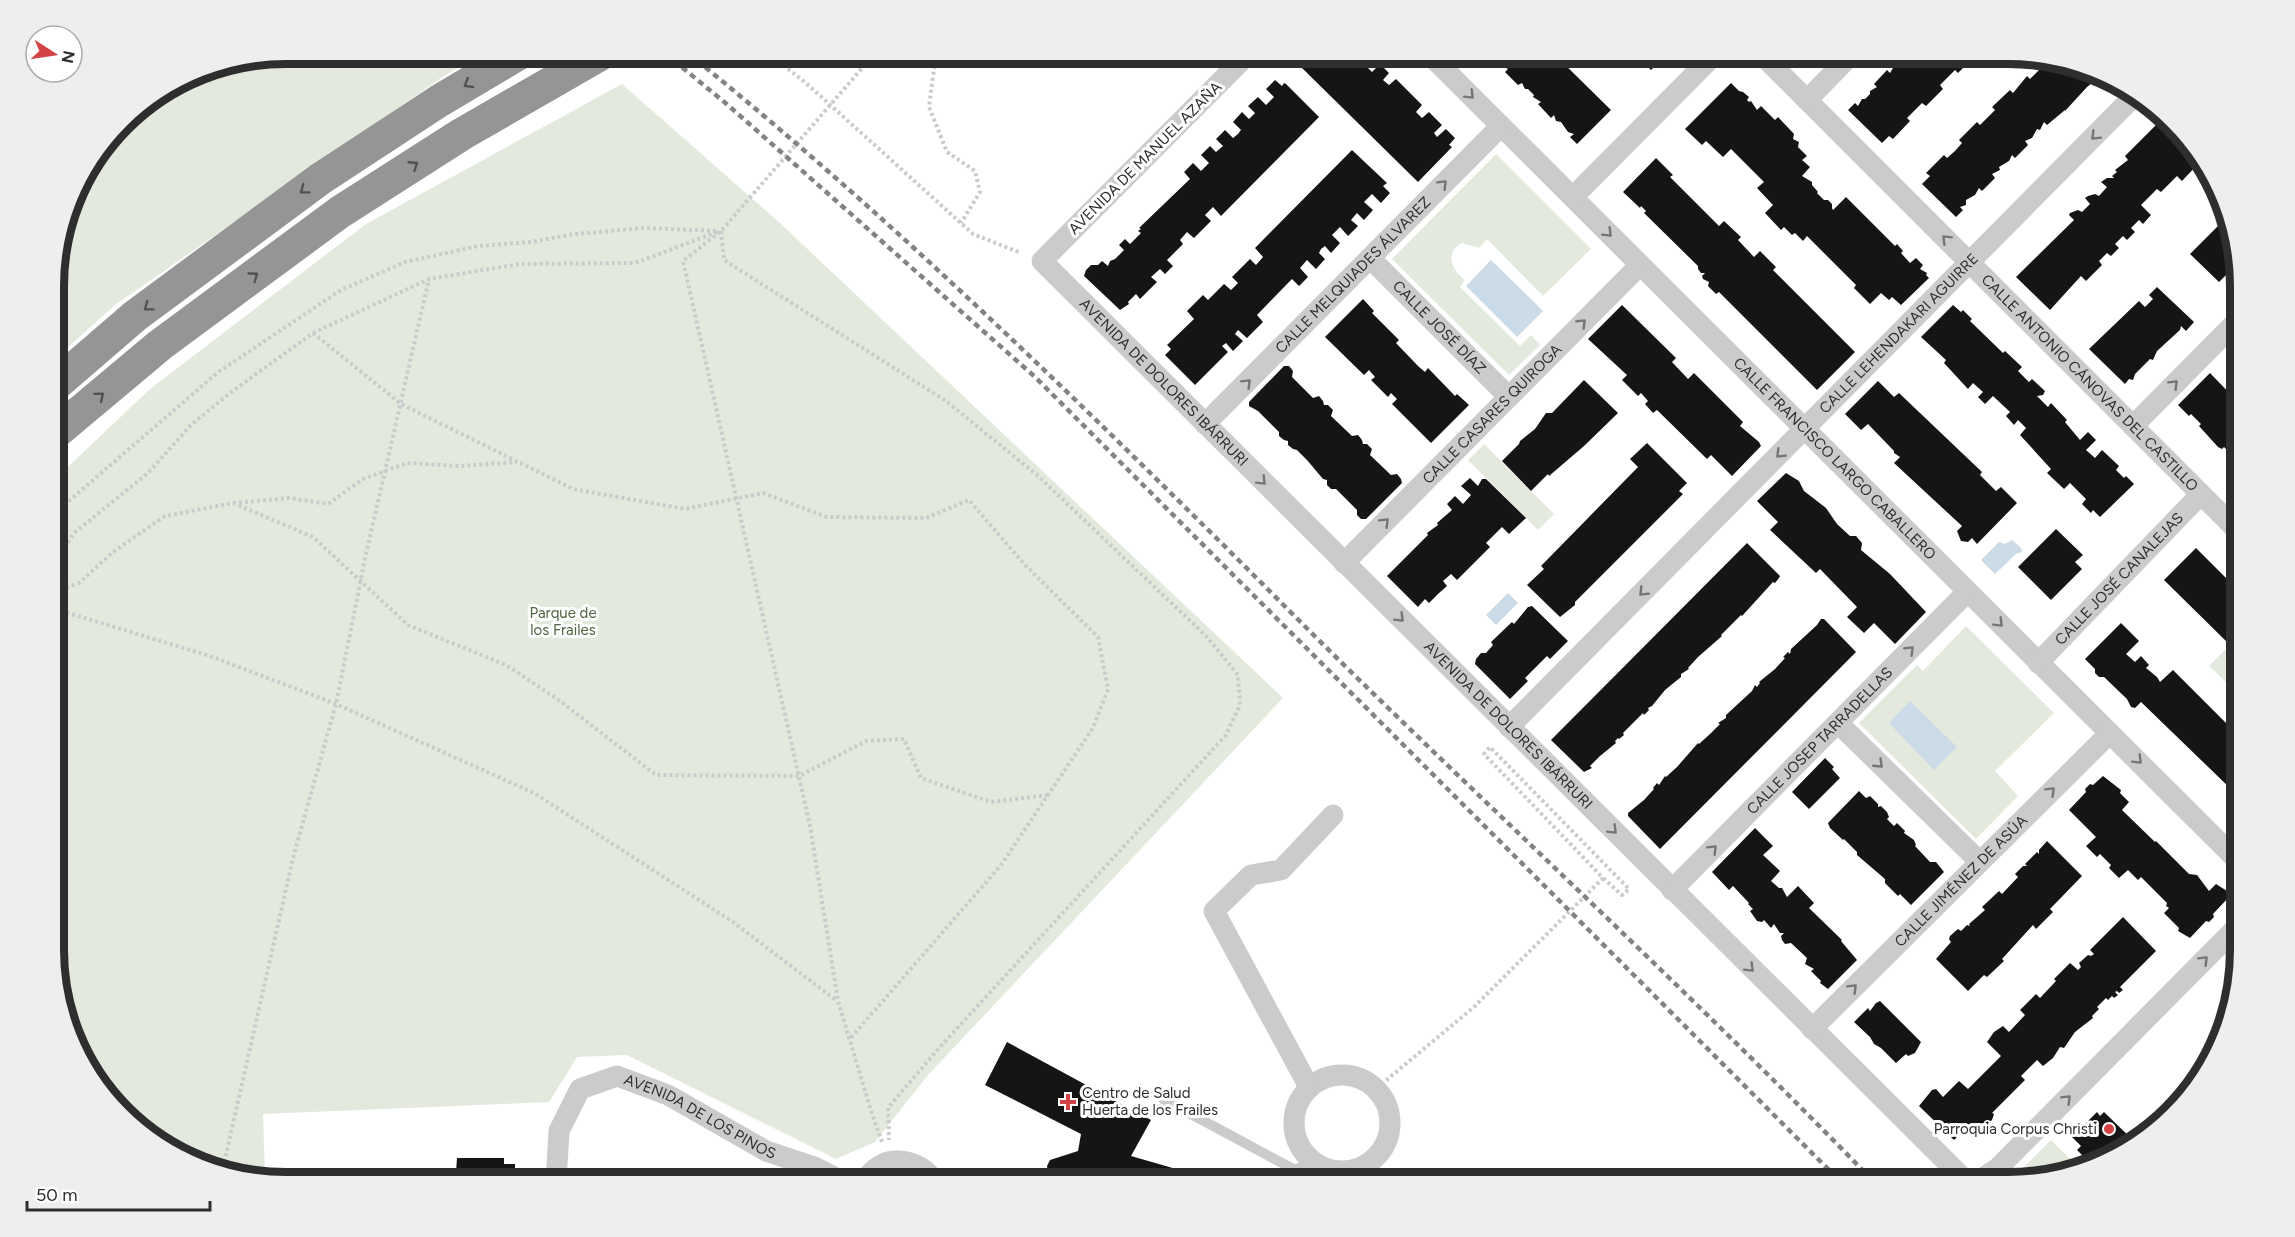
<svg xmlns="http://www.w3.org/2000/svg" width="2295" height="1237" viewBox="0 0 2295 1237" font-family="Figtree,sans-serif">
<rect width="100%" height="100%" fill="#fff"/>
<!-- green -->
<g fill="#e3eadd">
<path d="M286,54h195l-37,22 -329,229 -60,54v-88l23,-88 55,-71 65,-40z"/>
<path d="M622,84l159,140 502,474 -355,377 -53,67 -39,17 -209,-104 -50,2 -28,45 -286,12 2,64 -82,-19 -81,-67 -30,-53 -16,-57 -1,-503 95,-90 216,-165z"/>
<path d="M1496,154l95,95 -48,47 -56,-57 -8,9 -17,-5c-18,9 -10,28 3,37l-5,7 60,59 11,-11 9,10 -31,30 -117,-116z"/>
<path d="M1484,444l70,70 -16,16 -70,-70z"/>
<path d="M1966,626l88,87 -59,58 23,25 -42,43 -117,-116 58,-58 6,6z"/>
<path d="M2240,635v33l-14,14 -17,-16z"/>
<path d="M2051,1140l31,31 -58,12h-16z"/>
</g>
<!-- water -->
<g fill="#cbdbe8">
<path d="M1491,260l52,51 -26,26 -51,-51z"/>
<path d="M2012,540l9,8 1,4 -6,2 -21,20 -14,-14 18,-18 6,2z"/>
<path d="M1508,593l10,10 -22,22 -10,-10z"/>
<path d="M1910,701l47,46 -23,23 -45,-47z"/>
</g>
<!-- building -->
<g fill="#151515">
<path d="M1316,54h54l6,6 -8,8 4,4 8,-8 9,9 -6,7 6,5 7,-6 26,26 -6,7 6,6 7,-6 13,13 -8,8 3,4 9,-8 9,9 -6,7 3,2 -34,35 -116,-114z"/>
<path d="M1491,54h63l57,56 -34,34 -7,-7 4,-3 -6,-2 -7,-10 -5,-1 -2,-6 -3,3 -13,-14 3,-2 -8,-5 1,-2 -6,-6h-3l-3,-6 -4,2 -13,-13 3,-3 -6,-3 -1,-4 -6,-5h-3z"/>
<path d="M1635,54h32l-16,16z"/>
<path d="M1910,54h64l1,2 -17,17 -3,-3 -15,15 3,4 -17,17 -4,-3 -15,15 3,3 -17,18 -4,-3 -7,7 -34,-33 7,-7 3,3 4,-7h3l5,-5v-3l7,-4 -3,-3 13,-14 3,3 3,-5 10,-7 -1,-3z"/>
<path d="M2046,63l55,13 -14,11 -22,24v-1l-18,15 -3,-3 -4,8 -3,-1 -5,9 -7,3 3,4 -13,13 -3,-3 -3,6 -10,6 1,3 -8,4 3,4 -13,13 -3,-3 -4,7 -9,5v5l-6,2 3,3 -7,7 -34,-33 8,-8 -4,-3 18,-18 3,3 8,-7 7,-8 -3,-3 18,-18 3,3 15,-15 -3,-3 18,-17 3,3 14,-17 3,3z"/>
<path d="M1275,80l7,6 2,-3 2,1 33,33 -98,99 -8,-9 -8,8 6,6 -17,17 -7,-6 -7,8 3,4 -16,16 6,6 -8,8 -5,-5 -9,8 6,5 -17,17 -4,-5 -8,8 1,2 -9,6 -36,-34 2,-6 5,-5h7l4,-4 6,5 2,-5 5,-2 9,-9 -5,-5 6,-6 5,5 11,-11 -3,-2 3,-2 -2,-1 51,-49 -6,-7 9,-9 8,8 8,-8 -8,-8 9,-9 6,6 7,-6 -7,-7 9,-9 8,8 5,-4 3,-4 -8,-8 9,-10 7,7 6,-6 -7,-7 10,-9 8,8 8,-8 -8,-8z"/>
<path d="M1731,83l8,8 4,1 6,5 -2,3 2,2 2,-1 6,9 4,-4 14,14 3,-3 16,17 -1,5 6,3 -1,5 9,9 -5,4 8,7 -8,9 10,6v3l6,7 -1,1 7,7h4l4,4v4l1,2 13,-13 49,49 2,-2 6,7 -2,2 9,10 6,-5 7,7 -3,4 7,4 -1,2 3,3 -28,27 -9,-8 -3,3 -8,-7 -11,11 -16,-16 2,-3 -49,-49 -4,5 -8,-8 -3,2 -8,-8 -3,3 -16,-17 8,-8 -16,-17 7,-6 -33,-33 -8,8 -17,-16 -4,4 -17,-16z"/>
<path d="M2163,113l36,41 -6,5 5,5 -16,17 -5,-5 -16,16 -4,-3 -16,16 10,10 -8,9 -4,-4 -8,8 4,4 -8,8 -4,-4 -8,8 4,4 -8,8 -4,-3 -8,8 3,4 -16,16 -5,-5 -31,34 -34,-33 58,-57 -5,-5 1,-2 8,-3 4,2 8,-8 -5,-6 3,-2 7,-2 4,2 8,-9 -6,-5 6,-4h7l-2,-2 5,-4 -2,-2 13,-10 -3,-4 33,-33 -4,-2z"/>
<path d="M1352,150l35,33 -4,3 7,7 -9,10 -9,-9 -8,8 9,8 -9,10 -7,-7 -6,7 7,6 -10,10 -8,-9 -8,8 8,8 -9,10 -6,-7 -4,3 -2,4 6,6 -9,10 -9,-9 -7,8 8,9 -9,9 -7,-7 -3,3 -32,33 6,7 -16,16 -9,-8 -3,4 8,7 -10,10 -7,-8 -4,3 6,6 -33,33 -30,-30 6,-6 -4,-4 27,-26 -7,-8 16,-16 5,5 16,-16 7,6 7,-7 -6,-6 18,-18 6,6 7,-8 -8,-9z"/>
<path d="M1656,158l17,17 -3,2 49,49 5,-5 17,16 -3,3 16,17 6,-6 16,16 -3,3 82,82 -38,38 -98,-98 -3,2 -8,-8 1,-4 -6,-3 -1,-3 3,-3h-4l-3,-4v-3l-54,-53 2,-2 -5,-5 -1,2 -17,-16z"/>
<path d="M2225,219l14,37v11l-8,9 -3,-3 -9,9 -29,-28z"/>
<path d="M2157,287l37,35 -8,9 -5,-5 -1,4 -23,21 -4,9 -3,-1 -15,15 -2,6 -4,-1 -4,5 -36,-35 50,-48 6,6 8,-8 -4,-4z"/>
<path d="M1363,299l11,12 -2,2 27,27 -3,3 22,23 7,6 3,-4 27,28 2,-2 12,11 -38,38 -39,-39 5,-5 -6,-6 -3,4 -17,-17 4,-3 -6,-7 -5,5 -39,-38z"/>
<path d="M1622,305l54,53 -4,4 16,17 6,-6 49,49 -3,4 19,16 2,4 -29,30 -21,-21 -4,4 -50,-49 -4,3 -8,-9 3,-3 -7,-8 -3,3 -16,-16 5,-5 -39,-36z"/>
<path d="M1953,305l8,7 2,-2 9,9 -2,2 33,32 2,-2 17,16 -4,4 11,11 3,-3 13,12 -2,4 -6,1 11,11 3,-4 16,17 -2,2 15,18 8,-8 8,8 -10,10 9,8 7,-8 17,16 -3,4 8,8 2,-2 8,8 -34,33 -7,-7 -2,3 -9,-9 4,-5 -16,-16 -6,6 -17,-16 4,-4 -31,-34 6,-7 -8,-8 -4,5 -8,-9 4,-4 -17,-16 -8,8 -7,-7 5,-5 -10,-9 -5,6 -24,-26 2,-3 -25,-23z"/>
<path d="M1284,366h5l4,5 -1,6 21,21 6,-2 4,5 1,4h4l5,5 -2,6 21,20 6,-1 4,5 1,4h4l5,5 -2,6 21,20 6,-1 4,5 1,4 -36,36h-5l-4,-4v-5l-21,-21h-5l-4,-4v-5l-4,-1 -16,-19 -10,-10 -4,-1 -5,-4v-4l-4,-1 -5,-4v-4l-21,-21 -9,-5v-4z"/>
<path d="M2210,373l29,30 1,63 -8,-7 2,-2 -10,-10 -2,2 -4,-2 -19,-21 2,-2 -10,-10 -2,2 -11,-11z"/>
<path d="M1584,380l34,33 -34,33 -35,30 -1,-2 -17,17 -29,-30 17,-17 1,-3 15,-12 11,-16h6z"/>
<path d="M1878,381l16,16 5,-4 83,79 -2,3 16,16 5,-4 16,16 -40,41 -5,-6 -4,4 -7,-1 -4,-10 5,-5 -68,-63 6,-6 -6,-4v-2l-26,-27 -7,6 -16,-16z"/>
<path d="M1647,443l40,40 -8,8 4,3 -108,108v3l-15,12 -33,-32 17,-16 -3,-3 97,-99 -8,-8z"/>
<path d="M1786,473l13,8 5,10 22,17 11,16 13,12h6l6,7 -1,7 29,24 36,38 -31,32 -21,-21 -10,10 -17,-16 10,-10 -37,-38 -4,4 -46,-43 8,-8 -21,-21z"/>
<path d="M1470,478l8,8 4,-7h4l40,39 -17,16 -7,-7 -16,16 4,4 -33,33 -6,-6 -8,7 4,5 -9,8 -9,9 -4,-4 -7,8 -31,-31 41,-41 -1,-2 11,-8 -1,-2 15,-13 -5,-6 8,-8 8,8 8,-9 -10,-9z"/>
<path d="M2056,529l27,26 -8,7 7,7 -31,31 -33,-33z"/>
<path d="M1747,543l33,33 -1,2 -4,5 -2,-1 -31,34 -1,-1 -20,20 1,1 -24,21 -10,11 1,1 -8,5v3l-16,13 -13,16 -4,2 1,2 -5,5 -1,-2 -20,20 1,2 -5,4 -1,-1 -3,3 1,2 -16,13 -10,10 2,2 -8,4 -33,-32z"/>
<path d="M2196,548l44,44v43l-10,10 -66,-65z"/>
<path d="M1532,606l36,35 -18,18 -3,-3 -22,22 3,3 -18,18 -35,-35 1,-5 5,-6h5l7,-8 -2,-3 21,-20 2,2 14,-17z"/>
<path d="M1821,619h3l32,33 -196,197 -32,-33v-3l16,-13 10,-11 -1,-1 4,-5 2,2 6,-9 1,1 11,-10 21,-24 1,1 11,-10 10,-10 -2,-1 8,-5v-3l26,-24 3,-6 2,2 3,-4 -1,-1 16,-13 10,-11 -2,-1 5,-5 2,2 1,-5 26,-24z"/>
<path d="M2121,623l18,18 -13,13 9,8 6,-6 8,9 -3,3 11,9 3,5 13,-12 67,67 1,62 -4,4 -9,-9 4,-4 -91,-88 -6,6 -4,-1 -4,-8 -23,-22h-5l-4,-4v-4l-10,-10z"/>
<path d="M1825,758l9,9 -2,2 8,9 -31,31 -17,-17z"/>
<path d="M2103,776l18,14 -1,3 9,9 -7,8 33,32 1,-1 33,33 8,1 12,16 7,-7 11,7 -1,3 3,3 -16,17 1,3 -5,5 -3,-1 -16,17 -12,-7 1,-3 -15,-15 5,-5 -3,-2 1,-3 -26,-26 -3,3 -10,-10 -9,8 -10,-10 2,-3 -11,-11 -3,3 -11,-11 10,-9 -27,-27 17,-18 -1,-3 5,-5 3,1z"/>
<path d="M1859,791l7,7 4,-2 8,8v3l3,-1 6,6 2,5 -2,2 7,7 3,-3 8,8 -1,2 10,7 2,5 -1,1 15,16h6l8,10 -33,33 -11,-11 -2,2 -13,-13v-4l-28,-24v-3l-13,-13 -1,1 -13,-12 -2,-5z"/>
<path d="M1755,828l18,18 -10,9 17,16 -9,10 8,7h3l5,9 11,-11 16,17 -5,5 33,32 -1,1 16,19 -29,29 -8,-6 1,-2 -10,-10 3,-2 -9,-5 2,-6 -16,-15 -6,1 -3,-4 -1,-4 3,-3h-4l-6,-9 -3,4 -7,-8 -2,2 -5,-1 -7,-10 3,-2 -5,-5 1,-1 -16,-17 -4,4 -17,-18z"/>
<path d="M2047,841l35,35 -32,33 3,3 -17,17 -3,-4 -31,34 2,2 -17,16 -3,-2 -16,16 -32,-32 15,-17 -2,-3 1,-3 8,-7 3,2 6,-6 3,1 -1,-2 16,-14 -3,-3 17,-16 3,3 16,-17 -3,-3 8,-8h4l-2,-2 12,-12 2,2v-4z"/>
<path d="M2123,917l33,34 -36,36 3,3 -4,3 -2,-2 -2,1 3,3 -4,3 -2,-2 -4,4 -2,-2 -9,9 2,2 -7,7 1,2 -18,14 -11,16 -4,-1 -7,11 -10,8 -6,-6 -16,16 4,4 -33,33 2,1 -2,6 -5,4h-3l-7,7 -7,-7 -16,16 -35,-34 13,-16 4,-1 7,8 16,-16 9,8 33,-33 -14,-14 7,-10 9,-6 6,6 16,-17 -5,-5 16,-16 4,4 16,-17 -2,-2 16,-16 8,7 3,-3 -2,-4 9,-8 3,1 3,-2 -4,-4z"/>
<path d="M1880,1001l41,41 -6,11 -7,3 -2,-2 -10,9 -15,-15 -7,-4 -4,-7 -16,-15 14,-14 2,3 6,-8z"/>
<path d="M1007,1042l144,78 -20,36 59,17 -3,10h-125l-9,-3 -5,-6 -1,-8 3,-6 28,-9 3,-17 -96,-49z"/>
<path d="M2097,1112l3,4 4,-4 33,32 -44,22 -16,-16 4,-4 -9,-9z"/>
<path d="M457,1158h47v6h11v10h10l1,9h-83v-11h13z"/>
</g>
<g fill="none" stroke-linecap="round" stroke-linejoin="round">
<!-- path -->
<g stroke="#cbcbcb" stroke-width="4" stroke-dasharray="3 3" stroke-linecap="butt">
<path d="M769,54l37,29 167,151 48,19"/>
<path d="M936,54l-7,53 18,45 28,19 5,21 -19,31"/>
<path d="M721,231l3,29 222,141 91,74 170,162 31,38 2,30 -14,30 -287,313 -51,60 1,32"/>
<path d="M313,333l88,71 172,85 112,20 78,-16 64,24 99,1 43,-18 56,65 73,72 10,52 -15,39 -92,137 -152,175"/>
<path d="M233,503l56,-5 39,6 35,-25 44,-16 53,3 57,-4"/>
<path d="M55,513l162,-140 124,-83 64,-28 73,-16 53,-4 44,-8 69,-6 73,3"/>
<path d="M55,563l19,-30 74,-60 43,-48 39,-32 83,-60 116,-54 91,-15 115,-1 82,-31"/>
<path d="M55,592l24,-9 34,-31 52,-36 68,-13 80,34 95,88 98,40 50,33 100,77 143,1 67,-35 38,-2 17,39 70,24 57,-7"/>
<path d="M55,609l155,47 126,48 198,89 199,129 104,79"/>
<path d="M1377,1088l97,-81 129,-129 -119,-124 6,-7 139,142 -7,6 -19,-17"/>
<path d="M882,1142l-10,-28 -34,-113 -28,-175 -127,-565 38,-30 149,-172 21,-5"/>
<path d="M1363,1166l7,17"/>
<path d="M223,1168l70,-310 43,-154 30,-150 63,-275"/>
<path d="M2028,1171h33l4,3"/>
</g>
<!-- lane -->
<path stroke="#cbcbcb" stroke-width="10" d="M1163,1099l132,71 18,-9"/>
<!-- street -->
<g stroke="#cbcbcb" stroke-width="21">
<path id="s1" d="M1248,54l-206,207 922,918 14,2 20,-13 243,-245"/>
<path id="s2" d="M1429,54l812,810"/>
<path id="s3" d="M1761,54l479,479"/>
<path d="M1807,100l45,-46"/>
<path d="M1573,197l142,-143"/>
<path id="s4" d="M1370,258l139,139"/>
<path id="s5" d="M1205,424l296,-298"/>
<path d="M2133,426l106,-107"/>
<path id="s6" d="M1344,563l296,-298"/>
<path id="s7" d="M2038,663l163,-169"/>
<path d="M1838,723l141,138"/>
<path id="s8" d="M1509,727l627,-633"/>
<path id="s9" d="M1672,890l295,-298"/>
<path id="s10" d="M1812,1029l298,-296"/>
<circle cx="1342" cy="1123" r="48"/>
<path d="M1309,1087l-95,-176 37,-36 30,-5 52,-55"/>
<path id="s11" d="M556,1183l3,-52 21,-42 37,-13 51,19 98,56 48,16 32,16"/>
<path d="M864,1183c16,-32 55,-27 72,0"/>
</g>
<!-- highway -->
<g stroke="#959595" stroke-width="33">
<path d="M55,385l80,-69 185,-137 119,-78 79,-47"/>
<path d="M55,433l105,-88 180,-133 122,-78 139,-80"/>
</g>
<!-- rail -->
<g stroke="#838383" stroke-width="4.5" stroke-dasharray="6 4.5" stroke-linecap="butt">
<path d="M666,54l63,52 305,270 808,807"/>
<path d="M689,54c177,143 342,301 504,461 51,50 101,101 152,151 176,172 358,339 530,517"/>
</g>
</g>
<!-- one-way arrows -->
<defs><path id="oneway-chevron" d="M-2-3.5L2.5 0L-2 3.5" fill="none" stroke-width="1.6" stroke-linecap="round" stroke-linejoin="round" transform="scale(1.5)"/></defs>
<g stroke="#525252">
<use href="#oneway-chevron" transform="translate(468 84) rotate(149)"/>
<use href="#oneway-chevron" transform="translate(414 165) rotate(-33)"/>
<use href="#oneway-chevron" transform="translate(304 190) rotate(143)"/>
<use href="#oneway-chevron" transform="translate(254 276) rotate(-36)"/>
<use href="#oneway-chevron" transform="translate(148 307) rotate(143)"/>
<use href="#oneway-chevron" transform="translate(100 396) rotate(-40)"/>
</g>
<g stroke="#757575">
<use href="#oneway-chevron" transform="translate(1470 95) rotate(45)"/>
<use href="#oneway-chevron" transform="translate(2095 136) rotate(135)"/>
<use href="#oneway-chevron" transform="translate(1443 184) rotate(-45)"/>
<use href="#oneway-chevron" transform="translate(1608 233) rotate(45)"/>
<use href="#oneway-chevron" transform="translate(1946 239) rotate(-135)"/>
<use href="#oneway-chevron" transform="translate(1582 323) rotate(-45)"/>
<use href="#oneway-chevron" transform="translate(1247 383) rotate(-45)"/>
<use href="#oneway-chevron" transform="translate(2174 384) rotate(-45)"/>
<use href="#oneway-chevron" transform="translate(1780 454) rotate(135)"/>
<use href="#oneway-chevron" transform="translate(1262 481) rotate(45)"/>
<use href="#oneway-chevron" transform="translate(1385 522) rotate(-45)"/>
<use href="#oneway-chevron" transform="translate(1643 592) rotate(135)"/>
<use href="#oneway-chevron" transform="translate(1400 618) rotate(45)"/>
<use href="#oneway-chevron" transform="translate(1999 623) rotate(45)"/>
<use href="#oneway-chevron" transform="translate(1910 650) rotate(-45)"/>
<use href="#oneway-chevron" transform="translate(2138 760) rotate(45)"/>
<use href="#oneway-chevron" transform="translate(1879 764) rotate(44)"/>
<use href="#oneway-chevron" transform="translate(2051 791) rotate(-45)"/>
<use href="#oneway-chevron" transform="translate(1613 830) rotate(45)"/>
<use href="#oneway-chevron" transform="translate(1713 849) rotate(-45)"/>
<use href="#oneway-chevron" transform="translate(2204 960) rotate(-45)"/>
<use href="#oneway-chevron" transform="translate(1750 968) rotate(45)"/>
<use href="#oneway-chevron" transform="translate(1853 988) rotate(-45)"/>
<use href="#oneway-chevron" transform="translate(2067 1099) rotate(-45)"/>
</g>
<!-- markers -->
<g fill="#d34244" stroke="#fff" stroke-width="2">
<path d="M1065 1093h6v6h6v6h-6v6h-6v-6h-6v-6h6z"/>
<circle cx="2109" cy="1129" r="6"/>
</g>
<g text-anchor="middle" stroke-width="6" stroke-linejoin="round" paint-order="stroke">
<!-- street labels -->
<g font-size="15" fill="#2e2e2e" stroke="#fff">
<text transform="translate(1145 158) rotate(-45)" y="5">AVENIDA DE MANUEL AZAÑA</text>
<text dy="5" stroke="none"><textPath href="#s5" startOffset="210">CALLE MELQUIADES ÁLVAREZ</textPath></text>
<text dy="5" stroke="none"><textPath href="#s4" startOffset="98">CALLE JOSÉ DÍAZ</textPath></text>
<text dy="5" stroke="none"><textPath href="#s8" startOffset="554">CALLE LEHENDAKARI AGUIRRE</textPath></text>
<text dy="5" stroke="none"><textPath href="#s1" startOffset="464">AVENIDA DE DOLORES IBÁRRURI</textPath></text>
<text dy="5" stroke="none"><textPath href="#s3" startOffset="465">CALLE ANTONIO CÁNOVAS DEL CASTILLO</textPath></text>
<text dy="5" stroke="none"><textPath href="#s6" startOffset="210">CALLE CASARES QUIROGA</textPath></text>
<text dy="5" stroke="none"><textPath href="#s2" startOffset="573">CALLE FRANCISCO LARGO CABALLERO</textPath></text>
<text dy="5" stroke="none"><textPath href="#s7" startOffset="117">CALLE JOSÉ CANALEJAS</textPath></text>
<text dy="5" stroke="none"><textPath href="#s1" startOffset="950">AVENIDA DE DOLORES IBÁRRURI</textPath></text>
<text dy="5" stroke="none"><textPath href="#s9" startOffset="210">CALLE JOSEP TARRADELLAS</textPath></text>
<text dy="5" stroke="none"><textPath href="#s10" startOffset="210">CALLE JIMÉNEZ DE ASÚA</textPath></text>
<text dy="5" stroke="none"><textPath href="#s11" startOffset="231">AVENIDA DE LOS PINOS</textPath></text>
</g>
<!-- park labels -->
<g font-size="15" fill="#4f6540" stroke="#fff">
<text x="563" y="618">Parque de<tspan x="563" dy="17">los Frailes</tspan></text>
</g>
<!-- poi labels -->
<g font-size="15" fill="#2e2e2e" stroke="#fff" text-anchor="start">
<text x="1082" y="1098">Centro de Salud<tspan x="1082" dy="17">Huerta de los Frailes</tspan></text>
<text x="2097" y="1134" text-anchor="end">Parroquia Corpus Christi</text>
</g>
</g>
<!-- crop -->
<path d="M0 0H2295V1237H0ZM286 64H2008A222 222 0 0 1 2230 286V950A222 222 0 0 1 2008 1172H286A222 222 0 0 1 64 950V286A222 222 0 0 1 286 64Z" fill="#eee" fill-rule="evenodd"/>
<path fill="none" stroke="#2e2e2e" stroke-width="8" d="M286 64H2008A222 222 0 0 1 2230 286V950A222 222 0 0 1 2008 1172H286A222 222 0 0 1 64 950V286A222 222 0 0 1 286 64Z"/>
<!-- north arrow -->
<g transform="translate(54 54) rotate(102)"><circle r="28" fill="#ffffff" stroke="#ababab" stroke-width="1.5"/>
<path d="M0-4.5L10 22L0 15L-10 22Z" fill="#d34244"/>
<text y="-9" font-size="16" font-weight="bold" text-anchor="middle" fill="#2e2e2e">N</text>
</g>
<!-- scale -->
<path d="M27 1201v9h183v-9" fill="none" stroke="#2e2e2e" stroke-width="3"/>
<text x="36" y="1201" font-size="18" fill="#2e2e2e" stroke="#ffffff" stroke-width="4.5" paint-order="stroke">50 m</text>
</svg>
